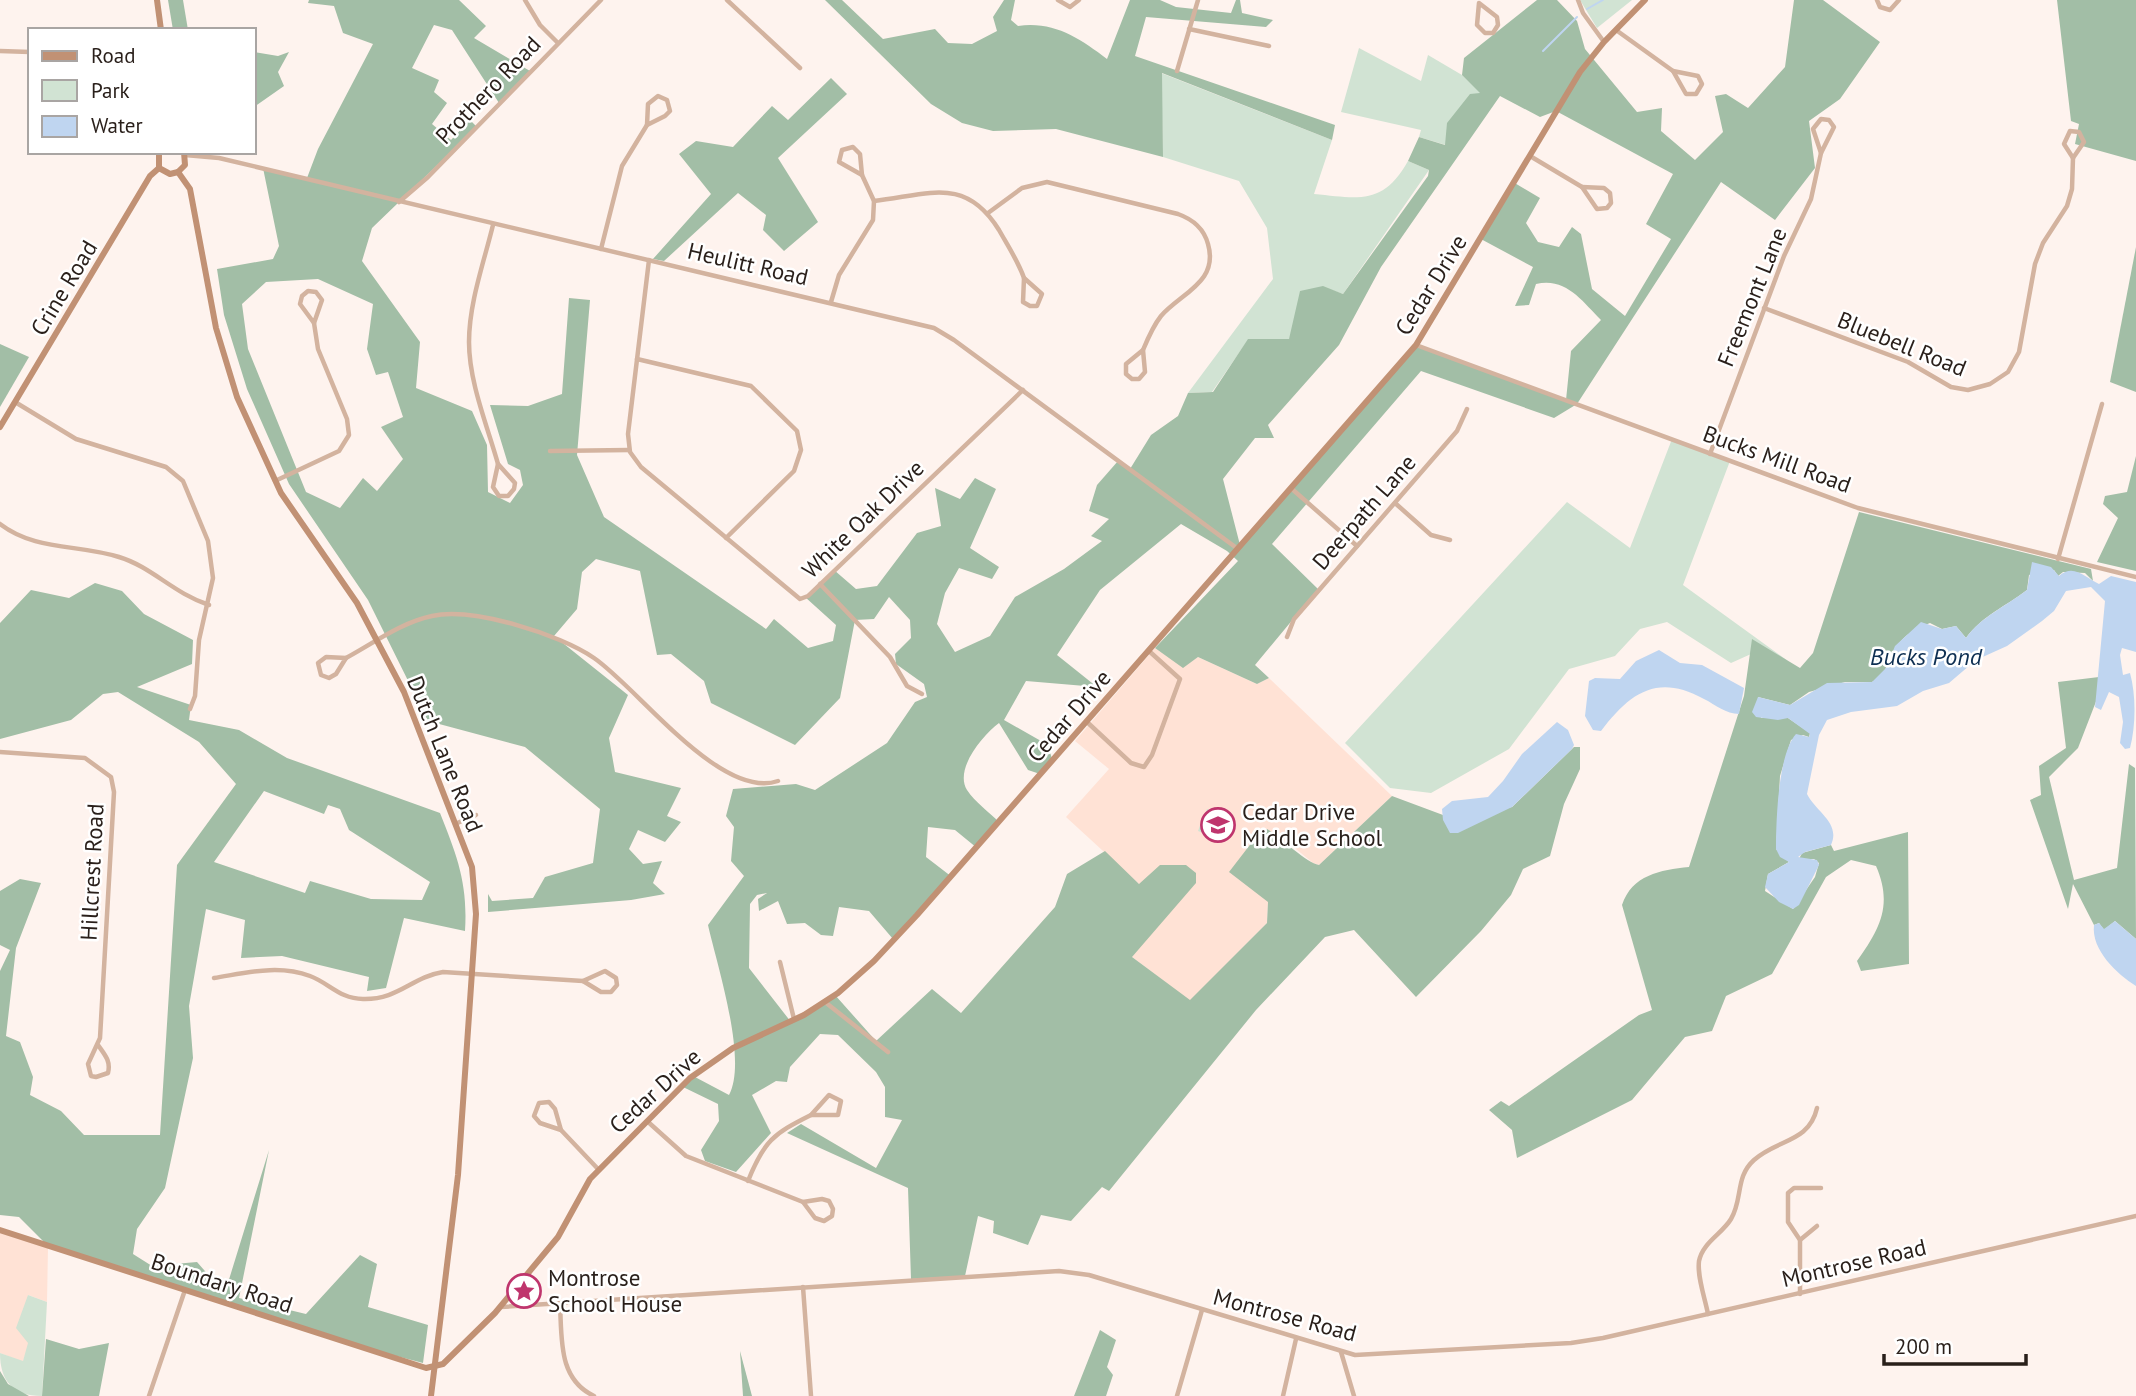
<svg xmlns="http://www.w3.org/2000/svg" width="2136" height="1396" viewBox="0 0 2136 1396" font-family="'PT Sans',sans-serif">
<rect width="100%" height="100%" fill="#fef3ee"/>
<!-- built -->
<g fill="#ffe2d5">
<path d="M1155,648l28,19 15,-10 59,27 12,-6 123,118 -73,69 -6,-2 -28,-23 -17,62 -1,21 -77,78 -58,-44 7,-73 -73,-67 43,-48 -34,-28z"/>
<path d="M0,1232l48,16 -1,54 -19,-7 1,48 -6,19 -23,-9z"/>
</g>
<!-- green -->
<g fill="#d1e3d3">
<path d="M1580,0h52l-35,28z"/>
<path d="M1359,48l62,33 7,-26 34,20 19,18 -35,52 -27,-8 2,-7 -80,-18z"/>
<path d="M1161,73l171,67 -18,54c44,4 69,12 94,-33l21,9 -86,124 -20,-7 -34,52 -41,1 -36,52 -24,1 85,-114 -6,-51 -28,-47 -76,-24z"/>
<path d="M1672,439l58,22 -47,124 105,76 -28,-11 -29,13 -64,-41 -27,7 -25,27 -46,13 -60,80 -78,44 -41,-5 -45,-45 222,-241 63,46z"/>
<path d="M1207,809l19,8 -4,10 -19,-7z"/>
<path d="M1202,820l19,8 -4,10 -19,-7z"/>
<path d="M28,1295l19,7 -5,94c-29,0 -42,-15 -42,-43l23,8 5,-18 -12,-15z"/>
</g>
<!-- forest -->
<g fill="#a2bea6" fill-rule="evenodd">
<path d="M168,0h15l5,30h-15z"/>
<path d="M309,0h150l27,26 -12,12 56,33 -31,32 -47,-73 -18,-5 -22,43 27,12 -5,12 13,11 -15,21 19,16 19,-20 7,7 -105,101 -10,33 58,81 -4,46 56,23 15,34 1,47 22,11 13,-18 -3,-15 -12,-6 -18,-59 38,1 34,-12 7,-96 21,2 -13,155 27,62 162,112 8,-10 34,29 25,-7 3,-16 -31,-28 29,-27 22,19 21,-3 40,-53 24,-7 -6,-38 25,11 15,-21 21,11 -26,59 29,19 -7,12 -33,-11 -14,25 -8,31 18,28 35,-16 25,-39 49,-28 38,-28 -11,-5 18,-17 -20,-8 8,-26 21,-24 12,8 21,-34 27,-19 10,-23 25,-1 35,-53h41l11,-48 23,-5 20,8 85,-118 1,-6 -21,-9 11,-24 26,8 2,-22 23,-29 10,-1 -18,-18 2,-17 73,-58h20l20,21 8,28 52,63 25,-4 -1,23 34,29 28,-28 -8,-36 11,-2 22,14 37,-41 9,-67h29l57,42 -40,57 -31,22 6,47 -40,52 -54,-38 -144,222 -23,14 -133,-47 -149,173 46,45 -63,76 14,13 -12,6 -59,-27 -15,11 -28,-20 83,-87 -11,-10 -46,-27 -81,66 -43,65 40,32 -71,-6 -22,39 44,25 4,14 -12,15 -12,-4 -29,-47c-16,12 -45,46 -32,67 8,12 22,22 32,32l-22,26 -22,-18 -27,-3 -2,30 26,20 -59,62 -24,-28 -30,-4 -6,29 -12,-1 -16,-12 -18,1 -9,-23 -19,10 -1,-12 9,-6 -10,2 -7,9 -1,64 42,54 44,-27 41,46 56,-52 29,24 94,-106 12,-33 38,-23 34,33 21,-19h26l10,8v10l-64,74 58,43 77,-77 1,-21 -39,-30 27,-35 11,-8c15,9 38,33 52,36l73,-69 51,19v5l69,-13 62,-60h6v22l-16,35 -14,52 -27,13 -12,26 -30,36 -65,66 -62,-67 -29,7 -69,73 -147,181 -7,-4 -31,34 -30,-6 -13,30 -35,-12 1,-12 -16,-5 -13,60 -54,3 -3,-91 -121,-55 14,-9 75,44 26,-48 -17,-3v-30l-9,-15 -38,-37 -18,-1 -30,33 -3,15 -11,-1 -24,14 19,38 -35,39 -31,-11 -4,-11 18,-29 -1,-17 -35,-17 12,-10 34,18c19,-35 -12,-130 -21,-170l36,-49 -13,-15 3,-34 -8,-11 7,-27 63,-5 19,6 72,-47 28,-41 12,-5 -3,-13 -28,-20 -1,-10 16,-16 -1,-18 -21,-23 -15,22 -19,1 -15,78 -45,47 -84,-42 -7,-22 -33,-27 -14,1 -17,-84 -44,-12 -14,13 -5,37 -23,27 74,59 -19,43 6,34 66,16 -14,28 14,6 -16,20 -27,-12 -9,19 14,15 19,-3 -9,22 12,11 -34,6 -143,12v-18l4,7 41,-3 12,-21 48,-14 7,-54 -75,-62 -97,-26 -60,-121 -79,-116 -42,-95 -23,-74 -7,-46 56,-10 6,-13 -16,-78 44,10 11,-29 55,-105 -30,-11 -9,-27 -26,-3zM1500,96l40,21 16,-6 117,63 -27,50 25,15 -46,77 -33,-27 -11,-55 -9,-7 -13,20 -21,-5 -12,-19 14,-25 -27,-16 -34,56 54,29 -18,39 14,-1 7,-21c30,-7 46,17 65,36l-30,31 -5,49 -153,-55 -173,200 -17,-66 32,-41h19l-6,-13 71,-80 42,-78zM318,279l55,25 -6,45 9,26 12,-3 15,45 -22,10 22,32 -26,32 -14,-13 -23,30 -34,-16 -58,-143 -6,-45 24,-22z"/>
<path d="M825,0h17l41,39 52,-10 13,14 24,1 25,-13 -4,-14 11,-17h11l-4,20 7,6c36,-5 61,12 89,33l23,-59h30l16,7 55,6 5,-13h4l2,13 31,7 -7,7 -120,-10 -11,39 200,69 -3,15 -170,-67 1,84 -107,-28 -63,2 -31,-8 -31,-19z"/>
<path d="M2057,0h79v161l-61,-17 4,-20 -8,-3z"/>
<path d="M254,52l24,4 11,-4 -11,20 6,14 -30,21z"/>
<path d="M831,78l16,16 -69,64 40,64 -34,29 -21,-21 3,-15 -28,-22 -74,68 -11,-2 58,-65 -32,-40 17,-13 37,6 39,-41 16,14z"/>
<path d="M2136,247v145l-26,-10z"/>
<path d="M0,344l29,13 -29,50z"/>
<path d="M2136,456v115l-39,-9 21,-44 -15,-14 2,-8 22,-4z"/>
<path d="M1859,512l232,57 2,12 -8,-8 -22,-1 -5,4 -4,-6 -25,5 -2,15c-22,17 -44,25 -61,48l-10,-12 -14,3 -12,-6c-48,17 -32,46 -58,59h-27l-36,10 -19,13 -32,-8 3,21h27l22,15 -1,4 -6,-2 -12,5 -11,36 -4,73 13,13 -21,12 -3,17 28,18 22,-32 4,-14 -5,-4h-15l3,-6 29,-8 3,6 74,-19 1,132 -48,7 -4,-10c23,-32 36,-56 19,-95l-25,-6 -25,17 -54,97 -46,22 -14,35 -27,6 -53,63 -115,58 -5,-28 -23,-20 12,-9 8,5 130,-91 13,-5 -30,-105c10,-30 38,-35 67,-38l55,-171 8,-57 48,29 13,-15z"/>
<path d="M95,583l27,8 22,23 49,26 -1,24 -55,23 54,18 -2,15 50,10 48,28 153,55c17,43 28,70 25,118l-61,-13 -18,70 -19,3 2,-14 -87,-21 -41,2 4,-38 -39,-11 -17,97 4,52 -28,130 -28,41 -4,25 19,12 45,-4 22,25 8,-1 42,-136 -30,148 67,16 54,-59 17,9 -9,43 60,18 -5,38 -57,-15 -318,-102 -29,-29 -19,-2v-244l10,-21 -10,-5v-54l20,-12 21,4 -25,65 -10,88 14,6 13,35 -3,18 31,16 23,24h76l17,-270 59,-81 -37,-42 -81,-50 -15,2 -32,26 -71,19v-116l31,-33 38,8zM264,791l60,23 4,-9 12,4 9,21 81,52 -8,18 -51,-1 -61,-18 -5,12 -91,-31z"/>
<path d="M2099,677l-2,22 -19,49 -29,29 25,103 43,-12 12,-104 6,4 1,171 -21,-18 -11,9 -5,-7 -5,2 -21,-41 -5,25 -38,-109 11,-5 -2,-29 27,-18 -8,-66z"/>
<path d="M1100,1330l16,10 -9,27 6,8 -7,21h-32z"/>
<path d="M46,1339l33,10 30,-6 -10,53h-57z"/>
<path d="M740,1351l12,45h-9z"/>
<path d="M0,1371l8,13 21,12h-29z"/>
</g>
<!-- water -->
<g fill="#bfd5f0">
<path d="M2032,562l19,5 8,9c15,-13 26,2 40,8l12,-8 25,6v70l-14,-4 -2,7 3,20 7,-2c6,22 6,52 0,75l-5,1 -5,-6 3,-21 -4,-25 -10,-5 -8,18 -6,-3 10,-106 -14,-14 -25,4 -12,20 -12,10 -35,25 -31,14 -27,23 -26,8 -26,15 -46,6 -24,8 -8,15 -12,59c9,18 34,29 24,51l-26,7 -7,5 19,3 2,5 -20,40 -6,4 -14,-7 -14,-15 3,-13 21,-12 -9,-5 -4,-8c0,-28 2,-95 20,-115l13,3 1,-3 -22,-16 -10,2 -22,-3 -4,-5 6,-15 32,8 37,-22 45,-1 14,-14 9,-22 26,-24 21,7 14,-3 10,12c16,-22 39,-31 61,-48z"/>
<path d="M1659,650l21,13 22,2 42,23 -5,26c-13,0 -23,-9 -35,-15 -47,-26 -74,-6 -103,32l-8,-1 -8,-14 4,-35 6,-3 25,1 16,-18z"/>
<path d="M1557,722l11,8 6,15 -2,4 -60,58 -54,26h-8l-7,-13 -1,-11 10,-8 36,-4 15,-16 19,-27z"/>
<path d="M2115,921l21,18v47c-19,-12 -45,-36 -42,-61l5,-2 5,6z"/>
</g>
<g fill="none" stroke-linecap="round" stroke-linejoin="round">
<!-- stream -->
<g stroke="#bfd5f0" stroke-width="2">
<path d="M1587,9l16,-9"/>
<path d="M1543,51l34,-34"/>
</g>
<!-- street -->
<g stroke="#d3b39f" stroke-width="4.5">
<path d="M525,0l15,25 18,18"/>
<path d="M727,0l73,68"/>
<path d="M1058,0l12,7 9,-7"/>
<path d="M1578,0l5,13 21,29"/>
<path d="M1877,0l3,7 10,3 9,-10"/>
<path d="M1479,3l18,14 1,8 -5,8h-8l-8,-8z"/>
<path d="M1189,29l80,17"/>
<path d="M1616,30l57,41"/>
<path d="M0,51l30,1"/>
<path d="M1177,71l21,-71"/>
<path d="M1673,71l25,5 4,8 -6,10h-10z"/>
<path d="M658,96l9,4 3,11 -5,5 -18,9 1,-21z"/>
<path d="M1821,119l8,1 5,7 -13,26 -8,-24z"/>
<path d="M2070,131l9,1 5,10 -11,16 -9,-14z"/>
<path d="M853,147l7,7 2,21 -23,-13 3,-12z"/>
<path d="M185,155l34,3 715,170 20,12 284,209"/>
<path d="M1530,156l52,31"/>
<path d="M1582,187l22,1 6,5 1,10 -4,5 -10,1z"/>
<path d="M874,201c54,-6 91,-26 125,29 9,16 19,31 25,48"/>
<path d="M399,202l29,-25 173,-177"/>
<path d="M988,213l34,-25 25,-6 131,32c14,5 26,15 30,30 11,38 -27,49 -47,72 -8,10 -13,22 -18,34"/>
<path d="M493,225c-9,37 -24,78 -24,117 0,40 18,83 29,122"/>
<path d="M601,249l21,-83 25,-41"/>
<path d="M649,260l-21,174 2,18 11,15 159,132 8,-3 215,-206"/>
<path d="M1024,278l18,16 -5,12h-7l-7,-4z"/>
<path d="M308,291l8,1 6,8 -8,23 -14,-19 2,-8z"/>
<path d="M831,302l8,-27 34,-55 1,-19 -12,-26"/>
<path d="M1764,308l144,54 43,25 17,3 22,-6 18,-12 11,-20 16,-88 8,-21 24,-37 5,-17 1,-31"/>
<path d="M1416,345l442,163 278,69"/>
<path d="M1143,350l2,22 -6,7h-7l-6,-5v-10z"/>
<path d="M637,359l114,27 46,45 4,19 -7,21 -68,67"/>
<path d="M15,402l61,37 90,28 17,14 25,60 5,37 -14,62 -4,56 -5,13"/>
<path d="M550,451l79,-1"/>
<path d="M1710,454l74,-198 27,-57 10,-46"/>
<path d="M498,464l17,19 -1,6 -6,7h-9l-6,-9z"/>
<path d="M275,481l64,-30 10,-16 -2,-16 -29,-70 -4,-26"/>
<path d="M1292,489l65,57"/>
<path d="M1395,503l36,32 19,5"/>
<path d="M0,524c35,27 78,20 119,33 33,10 54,36 90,48"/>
<path d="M2058,559l44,-155"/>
<path d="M820,584l70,73 17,29 15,8"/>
<path d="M1287,637l7,-18 163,-188 10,-22"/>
<path d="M326,657l20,1 -10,16 -7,4 -8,-3 -3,-12z"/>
<path d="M346,658c26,-14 56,-36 86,-42 41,-9 127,18 162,42 43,29 127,143 184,123"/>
<path d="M1087,722l44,41 13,4 8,-12 28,-76 -31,-28"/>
<path d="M0,752l85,6 26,19 3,15 -14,246 -12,26 3,12 5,1 12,-4c3,-12 -3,-18 -10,-28"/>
<path d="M455,824l21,-9"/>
<path d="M780,962l14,57"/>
<path d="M605,971l11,7 1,7 -6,7h-10l-18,-11z"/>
<path d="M214,978c32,-5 64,-14 96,-2 19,7 30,23 53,23 35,1 49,-22 80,-27l140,9"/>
<path d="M825,1002l63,50"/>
<path d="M829,1095l12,6 -3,14h-27z"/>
<path d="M549,1102l6,7 6,21 -21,-7 -6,-7 5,-13z"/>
<path d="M647,1121l39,35 117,46"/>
<path d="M561,1130l37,39"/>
<path d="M748,1181c16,-40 25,-47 63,-66"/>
<path d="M822,1199l7,2 4,8 -1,7 -8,5 -9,-3 -12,-16z"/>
<path d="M1800,1240l17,-14"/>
<path d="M803,1287l8,109"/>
<path d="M1800,1294v-54l-12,-18v-29l6,-5h27"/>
<path d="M560,1305c2,34 -2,74 34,91"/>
<path d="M501,1307l558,-36 30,4 266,80 216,-12 32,-5 533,-122"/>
<path d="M1708,1314c-3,-16 -11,-37 -9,-53 4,-19 23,-27 32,-42 12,-20 4,-42 23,-59 23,-21 55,-17 63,-52"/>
<path d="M1341,1352l13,44"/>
<path d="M149,1396l36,-106"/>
<path d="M1177,1396l25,-86"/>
<path d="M1283,1396l13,-57"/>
</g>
<!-- secondary -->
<g stroke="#c19174" stroke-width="6">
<path d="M157,0l4,30"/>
<path d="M159,152v16l11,6 8,-2 7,-7 -1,-13"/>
<path d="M178,172l12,17 26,139 21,69 44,96 76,110 47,89 68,175 4,47 -18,261 -27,221"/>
<path d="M0,427l150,-251 9,-8"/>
<path d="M0,1230l426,138 17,-4 52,-51 63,-76 32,-58 100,-101 43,-30 71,-33 34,-22 36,-32 43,-46 499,-570 164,-273 24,-30 41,-42"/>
</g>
</g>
<!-- icons -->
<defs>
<g id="school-ring" transform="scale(1.75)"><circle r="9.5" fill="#fff" stroke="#bf356d" stroke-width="1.5"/><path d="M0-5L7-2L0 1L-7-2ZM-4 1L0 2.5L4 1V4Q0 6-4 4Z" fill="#bf356d"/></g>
<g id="sight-ring" transform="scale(1.75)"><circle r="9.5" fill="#fff" stroke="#bf356d" stroke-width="1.5"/><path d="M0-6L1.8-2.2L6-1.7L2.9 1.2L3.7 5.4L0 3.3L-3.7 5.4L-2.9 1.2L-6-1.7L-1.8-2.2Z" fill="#bf356d"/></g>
</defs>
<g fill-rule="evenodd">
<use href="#school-ring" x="1218" y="825"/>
<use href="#sight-ring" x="524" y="1291"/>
</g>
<g text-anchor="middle" stroke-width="5" stroke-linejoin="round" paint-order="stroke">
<!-- street labels -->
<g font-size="23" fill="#291f1a" stroke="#fff">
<text transform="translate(488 90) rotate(-46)" y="8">Prothero Road</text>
<text transform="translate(748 264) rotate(13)" y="8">Heulitt Road</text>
<text transform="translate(1431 285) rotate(-58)" y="8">Cedar Drive</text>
<text transform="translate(64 288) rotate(-59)" y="8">Crine Road</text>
<text transform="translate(1752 297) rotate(-68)" y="8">Freemont Lane</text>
<text transform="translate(1902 344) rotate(22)" y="8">Bluebell Road</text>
<text transform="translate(1777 459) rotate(20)" y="8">Bucks Mill Road</text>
<text transform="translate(1364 512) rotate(-49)" y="8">Deerpath Lane</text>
<text transform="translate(863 519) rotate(-44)" y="8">White Oak Drive</text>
<text transform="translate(1069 716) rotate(-49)" y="8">Cedar Drive</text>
<text transform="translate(445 754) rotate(68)" y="8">Dutch Lane Road</text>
<text transform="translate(92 872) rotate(-87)" y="8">Hillcrest Road</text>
<text transform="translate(655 1091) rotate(-42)" y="8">Cedar Drive</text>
<text transform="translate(1854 1263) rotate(-13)" y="8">Montrose Road</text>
<text transform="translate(222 1283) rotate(18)" y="8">Boundary Road</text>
<text transform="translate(1285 1315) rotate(15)" y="8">Montrose Road</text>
</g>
<!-- poi labels -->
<g font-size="23" fill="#291f1a" stroke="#fff" text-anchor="start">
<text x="1242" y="820">Cedar Drive<tspan x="1242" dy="26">Middle School</tspan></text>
<text x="548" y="1286">Montrose<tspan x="548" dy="26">School House</tspan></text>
</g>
<!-- water labels -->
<g font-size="24" font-style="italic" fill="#0e2f52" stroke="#fff">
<text x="1926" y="665">Bucks Pond</text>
</g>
</g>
<!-- legend -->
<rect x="28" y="28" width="228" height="126" fill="#ffffff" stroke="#a9a5a3" stroke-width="2"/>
<rect x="42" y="51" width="35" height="10" fill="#c19174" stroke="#a9a5a3" stroke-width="2"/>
<text x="91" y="63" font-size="21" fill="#291f1a">Road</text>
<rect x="42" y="80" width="35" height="21" fill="#d1e3d3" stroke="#a9a5a3" stroke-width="2"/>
<text x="91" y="98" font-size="21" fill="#291f1a">Park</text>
<rect x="42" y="116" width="35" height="21" fill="#bfd5f0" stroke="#a9a5a3" stroke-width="2"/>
<text x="91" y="133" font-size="21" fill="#291f1a">Water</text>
<!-- scale -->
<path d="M1884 1354v10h142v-10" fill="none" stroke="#291f1a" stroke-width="3.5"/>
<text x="1895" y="1354" font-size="21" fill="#291f1a" stroke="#ffffff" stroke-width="5" paint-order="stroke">200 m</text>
</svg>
